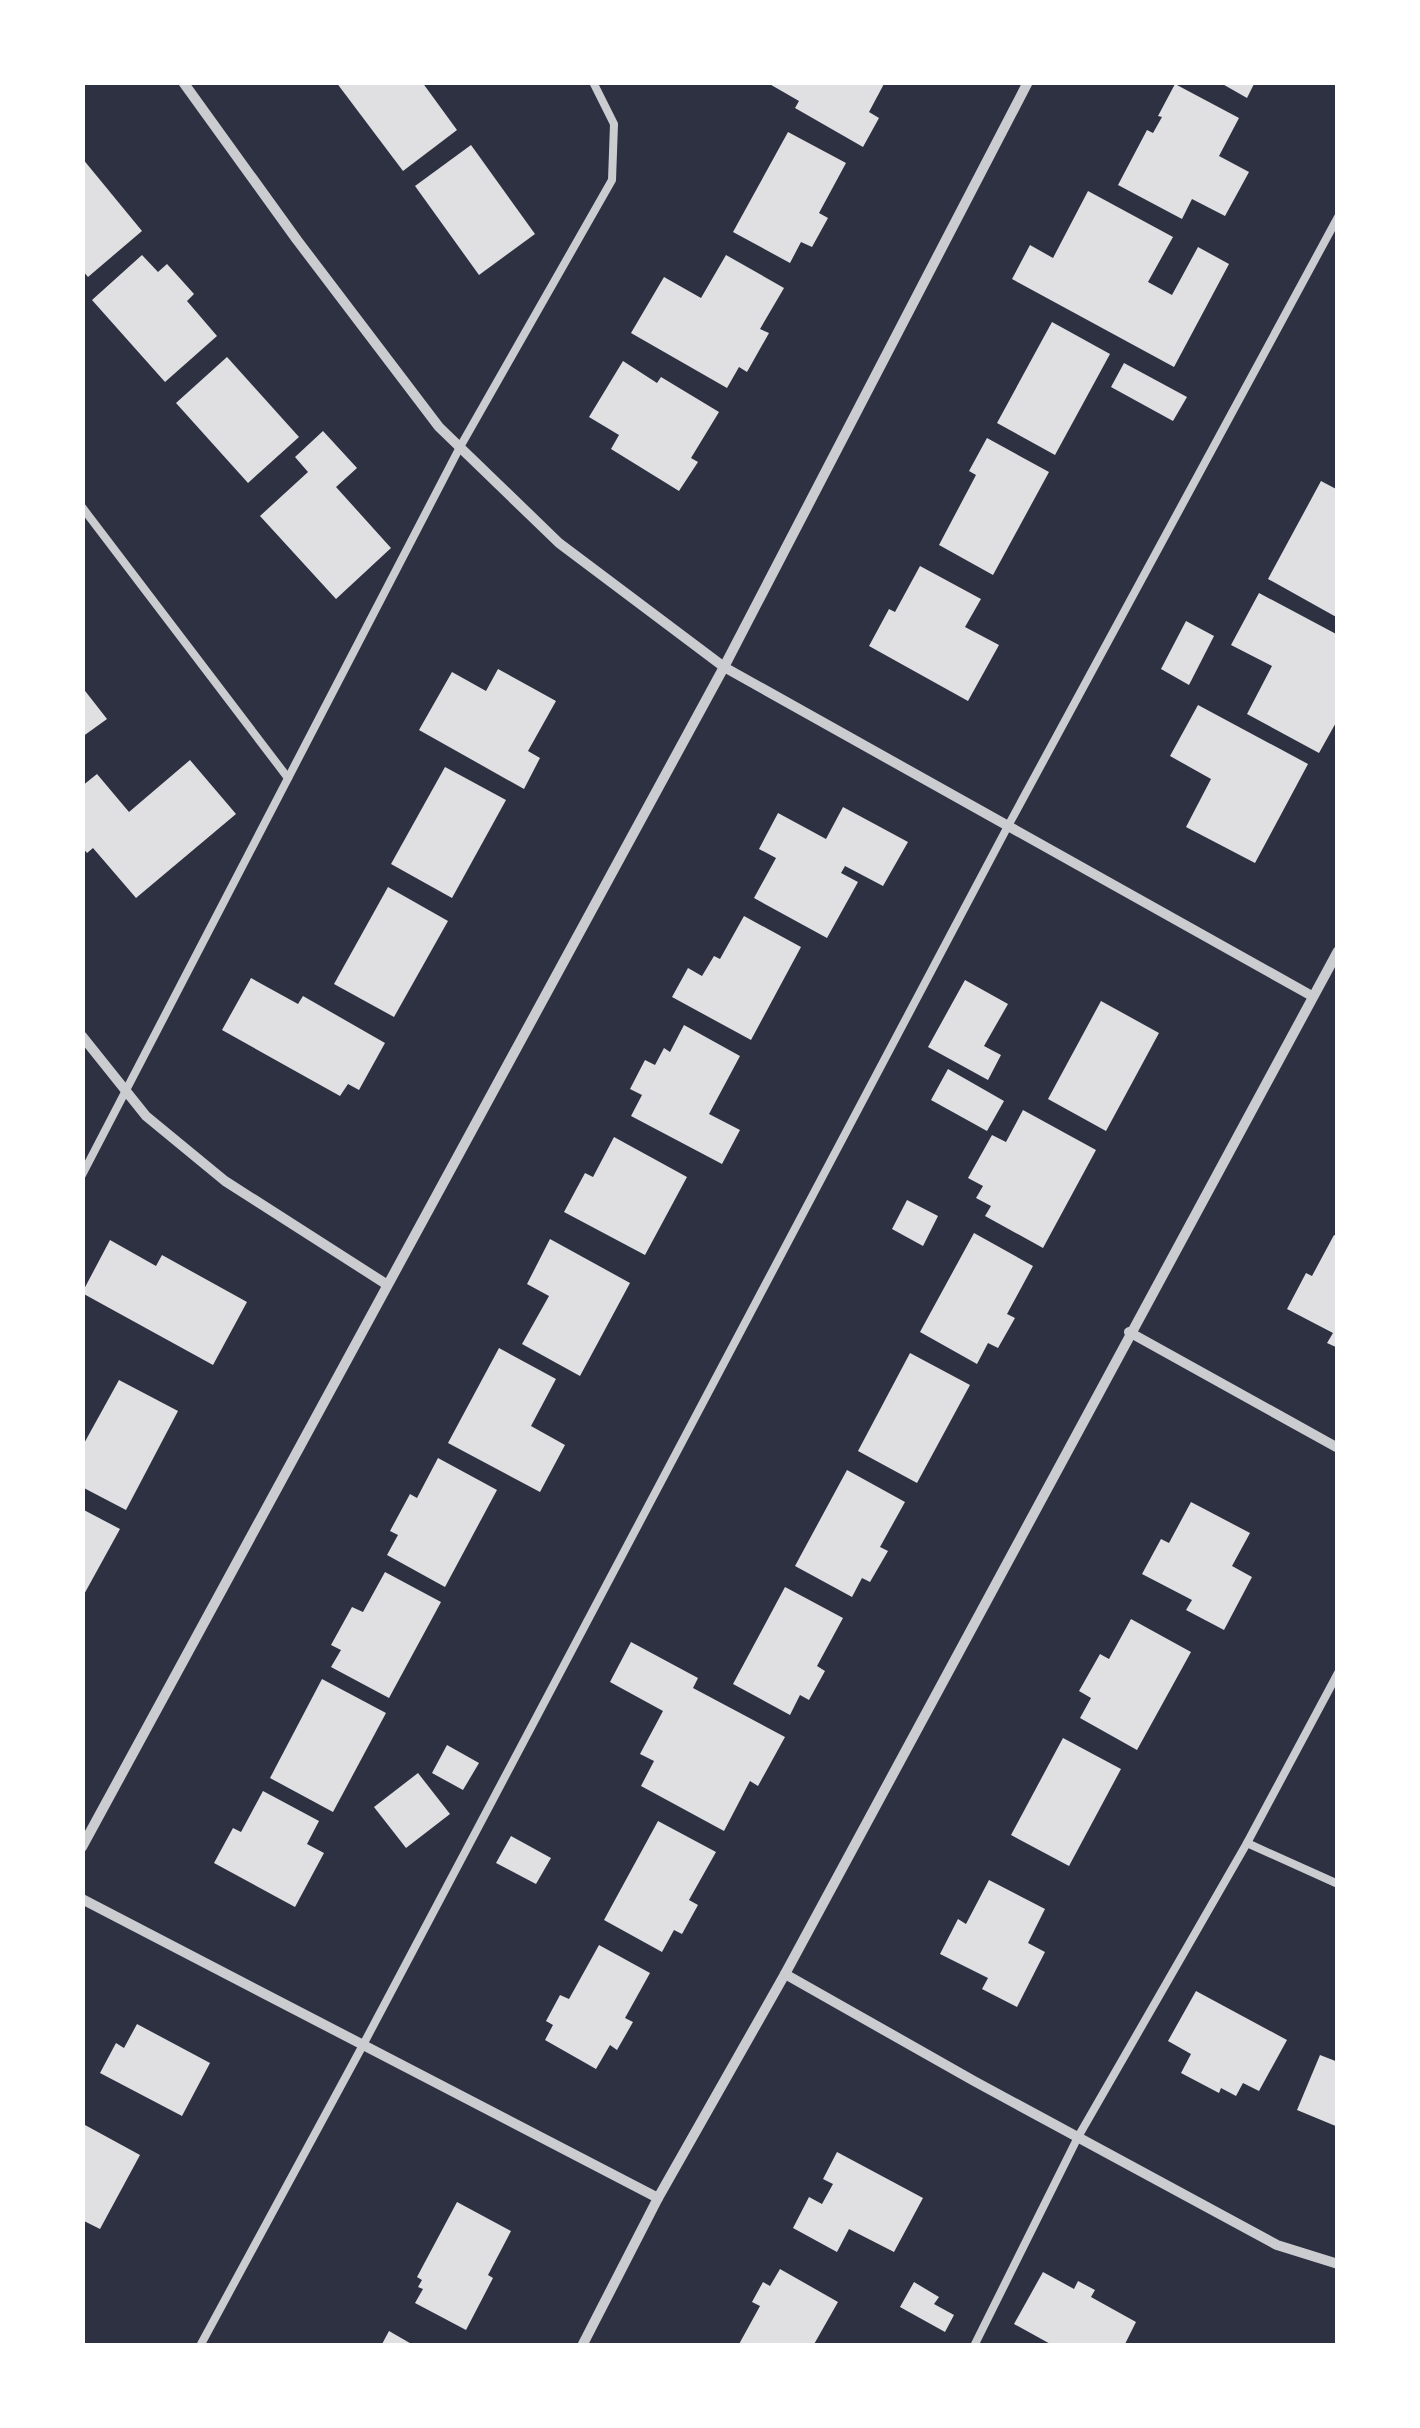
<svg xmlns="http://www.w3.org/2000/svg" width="1420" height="2428" viewBox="0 0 1420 2428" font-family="Figtree,sans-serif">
<rect width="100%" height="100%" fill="#2d3142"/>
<!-- building -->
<g fill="#e0e0e3">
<path d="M336,82h86l35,48 -54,41z"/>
<path d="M766,82h119l-16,30 10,6 -16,29 -68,-39 4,-7z"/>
<path d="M1219,82h36l-8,16z"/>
<path d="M1175,84l64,34 -20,38 30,16 -24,44 -33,-17 -10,20 -64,-34 29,-55 6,3 9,-16 -4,-1z"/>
<path d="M788,132l58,31 -27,50 9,5 -16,29 -11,-5 -11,21 -57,-31z"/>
<path d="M471,145l64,89 -56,41 -64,-89z"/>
<path d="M82,158l60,73 -54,46 -6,-7z"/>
<path d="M1088,191l85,46 -25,45 24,13 26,-48 31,17 -55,103 -162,-88 18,-34 23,13z"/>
<path d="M142,255l16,17 9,-8 27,30 -7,7 30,35 -52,46 -73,-82z"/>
<path d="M726,255l58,33 -24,41 9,4 -22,39 -8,-5 -12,21 -96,-55 33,-56 37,21z"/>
<path d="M1052,322l58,32 -55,101 -58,-32z"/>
<path d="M227,357l72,80 -51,46 -72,-80z"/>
<path d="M623,361l34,22 4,-6 58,35 -28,46 7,4 -19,29 -68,-42 8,-14 -30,-18z"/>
<path d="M1124,363l63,34 -14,24 -62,-34z"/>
<path d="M323,431l34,37 -21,19 55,61 -55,51 -76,-83 48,-44 -13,-15z"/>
<path d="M987,438l62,34 -56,103 -54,-30 37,-70 -7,-4z"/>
<path d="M1321,481l17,9v128l-70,-39z"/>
<path d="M920,566l61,33 -16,28 34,18 -31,56 -99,-55 20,-37 6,3z"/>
<path d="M1259,593l79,42v84l-19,34 -72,-39 25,-48 -41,-21z"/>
<path d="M1186,621l28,15 -25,49 -28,-16z"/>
<path d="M498,669l58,32 -28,50 12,7 -16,31 -105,-59 33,-58 34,19z"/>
<path d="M82,687l25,32 -25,18z"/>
<path d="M1198,705l110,59 -53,99 -69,-36 25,-48 -41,-23z"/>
<path d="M190,760l46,54 -100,84 -43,-50 -6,5 -5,-6v-61l15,-12 32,38z"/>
<path d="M445,767l61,33 -54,98 -61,-34z"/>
<path d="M843,807l65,35 -25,44 -38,-20 -4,7 17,9 -31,56 -73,-40 22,-40 -17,-9 19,-36 48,26z"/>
<path d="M388,887l60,34 -54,96 -60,-33z"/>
<path d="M744,916l57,31 -50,93 -79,-43 16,-29 14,8 12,-20 6,3z"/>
<path d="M251,978l47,26 5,-8 82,47 -26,47 -11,-6 -8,12 -118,-66z"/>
<path d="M965,980l43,24 -24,42 17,9 -13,25 -60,-33z"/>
<path d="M1101,1001l58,32 -53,98 -58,-32z"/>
<path d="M684,1025l56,31 -31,58 31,16 -18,34 -91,-48 11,-21 -12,-6 15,-29 10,5 9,-17 6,4z"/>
<path d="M948,1069l56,32 -17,30 -56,-31z"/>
<path d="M1023,1110l73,40 -53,98 -58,-32 6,-10 -15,-8 7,-12 -15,-8 24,-43 14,7z"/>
<path d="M614,1137l73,40 -42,78 -81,-43 21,-39 8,4z"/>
<path d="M907,1200l31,16 -15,30 -31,-17z"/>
<path d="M974,1233l59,33 -26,48 8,4 -17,30 -10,-5 -11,21 -57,-32z"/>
<path d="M1334,1235l4,2v111l-11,-5 6,-10 -46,-24 19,-36 6,3z"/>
<path d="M550,1239l80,44 -50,93 -58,-32 27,-48 -22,-12z"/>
<path d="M110,1240l46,26 6,-11 85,47 -34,63 -131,-72z"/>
<path d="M499,1348l57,31 -25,47 34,19 -25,47 -92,-49z"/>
<path d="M910,1353l60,32 -53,98 -59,-32z"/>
<path d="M119,1380l59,31 -52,99 -44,-23v-40z"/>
<path d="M438,1458l59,32 -52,97 -58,-32 11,-20 -8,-4 20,-37 7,4z"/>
<path d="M847,1470l58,32 -25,45 8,4 -18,31 -8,-4 -10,19 -57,-31z"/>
<path d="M1191,1502l59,31 -18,33 20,11 -28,53 -38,-20 6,-10 -50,-26 19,-35 8,4z"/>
<path d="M82,1509l38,20 -38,69z"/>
<path d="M385,1572l56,30 -52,96 -58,-31 10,-17 -10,-5 21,-38 11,5z"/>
<path d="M785,1587l58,31 -26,48 8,5 -16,29 -9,-5 -10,20 -57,-31z"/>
<path d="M1131,1619l60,33 -54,98 -57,-32 11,-20 -12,-7 21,-37 9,5z"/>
<path d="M631,1642l67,36 -5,10 92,49 -27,49 -8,-5 -26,50 -83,-45 13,-25 -14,-7 23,-43 -53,-29z"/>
<path d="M322,1679l64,34 -53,99 -63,-34z"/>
<path d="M1063,1738l58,31 -52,97 -58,-31z"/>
<path d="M447,1745l32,18 -16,27 -31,-17z"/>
<path d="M418,1773l32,41 -44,34 -32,-41z"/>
<path d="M263,1791l56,30 -12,23 17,9 -29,54 -81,-44 19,-35 8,4z"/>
<path d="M658,1821l58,31 -27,48 9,5 -16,29 -8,-4 -12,22 -58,-32z"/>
<path d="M511,1836l40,22 -15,26 -40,-21z"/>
<path d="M989,1880l56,29 -17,34 17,9 -28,55 -35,-18 6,-11 -48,-24 18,-35 8,5z"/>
<path d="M599,1945l51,28 -25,45 8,4 -16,28 -7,-5 -14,24 -51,-29 8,-15 -7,-4 14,-26 9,4z"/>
<path d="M1196,1991l91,49 -28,51 -16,-8 -7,13 -15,-8 -2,5 -38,-20 10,-19 -23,-13z"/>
<path d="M137,2024l73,39 -28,53 -82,-43 16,-30 8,5z"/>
<path d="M1320,2055l18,7v65l-41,-17z"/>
<path d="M85,2125l55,30 -40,74 -18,-9z"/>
<path d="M837,2152l86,46 -29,54 -45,-23 -12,23 -44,-24 16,-31 13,7 11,-20 -10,-5z"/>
<path d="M457,2202l54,29 -23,44 5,3 -27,52 -51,-27 8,-14 -5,-2 4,-7 -5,-3z"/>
<path d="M780,2269l58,33 -25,44h-75l22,-40 -8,-4 11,-20 7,4z"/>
<path d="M1043,2272l31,17 4,-8 17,9 -4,7 45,25 -12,24h-70l-40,-22z"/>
<path d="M914,2282l25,15 -5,7 20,11 -9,17 -45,-25z"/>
<path d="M389,2331l26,15h-34z"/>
</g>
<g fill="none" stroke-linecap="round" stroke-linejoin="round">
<!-- service -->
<g stroke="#caccd0" stroke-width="8">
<path d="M82,507l206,271"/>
<path d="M82,1175l378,-728 152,-267 2,-56 -21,-42"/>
<path d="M1247,1843l91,41"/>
<path d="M200,2346l163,-301 645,-1219 330,-609"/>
<path d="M974,2346l104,-209 169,-294 91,-170"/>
</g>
<!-- minor -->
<g stroke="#caccd0" stroke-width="10">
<path d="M183,82l114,158 142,187 120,116 165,124 588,329"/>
<path d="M82,1036l64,80 79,65 161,103"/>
<path d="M1129,1332l209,116"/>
<path d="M82,1847l642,-1180 304,-585"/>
<path d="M82,1899l576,299"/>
<path d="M785,1974l189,107 303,164 61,19"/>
<path d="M582,2346l76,-148 127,-224 553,-1023"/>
</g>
</g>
<!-- border -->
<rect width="1420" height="2428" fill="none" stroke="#ffffff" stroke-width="170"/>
</svg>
